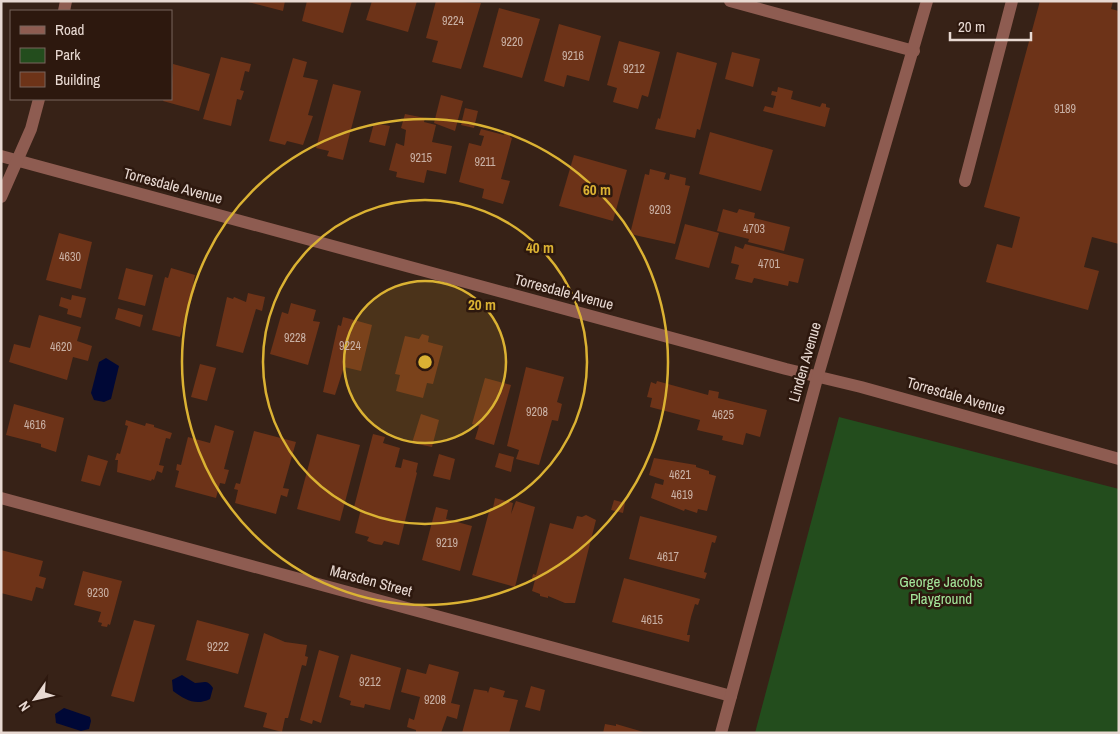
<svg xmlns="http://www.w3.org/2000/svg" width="1120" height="734" viewBox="0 0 1120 734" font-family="'Archivo Narrow',sans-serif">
<rect width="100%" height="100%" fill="#372217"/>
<!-- green -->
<path fill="#234d1d" d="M839,417l280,72v244h-364z"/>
<!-- water -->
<g fill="#000836">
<path d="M106,358l13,8 -8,33 -7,3 -10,-2 -3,-7 8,-31z"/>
<path d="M182,675l13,8c9,0 12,-4 18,5l-3,11c-14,7 -25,1 -37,-8l-1,-11z"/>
<path d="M64,708l26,9 1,4 -2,8 -8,2 -25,-8 -1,-9z"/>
</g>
<!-- building -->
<g fill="#6d3318">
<path d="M244,1h41l-2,10z"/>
<path d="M307,1h45l-9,32 -41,-12z"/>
<path d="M372,1h45l-9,31 -42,-12z"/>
<path d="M436,1l45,2 -20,66 -29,-7 6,-21 -12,-3z"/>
<path d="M1040,1h73l-2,8 8,2v233l-27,-7 -8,30 15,4 -11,39 -102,-28 11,-38 15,4 8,-31 -36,-10z"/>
<path d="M499,8l41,11 -18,59 -39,-11z"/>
<path d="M559,24l42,12 -12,45 -22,-6 -3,12 -20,-6z"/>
<path d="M619,41l41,11 -12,45 -6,-2 -4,14 -25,-7 4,-14 -10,-3z"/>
<path d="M677,52l40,11 -17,67 -3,-1 -2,9 -40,-9 3,-11 2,1z"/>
<path d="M732,52l28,7 -7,28 -28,-8z"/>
<path d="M221,57l30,7 -2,8 -4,-1 -5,19 4,1 -3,9 -4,-1 -6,27 -28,-7z"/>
<path d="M293,58l14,4 -4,15 15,3 -10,35 5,1 -10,29 -16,-4 -2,4 -16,-4z"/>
<path d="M173,64l37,10 -11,37 -36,-10 1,-2h7z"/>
<path d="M333,84l28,7 -18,69 -16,-4 2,-5 -13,-3z"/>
<path d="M778,87l15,4 -2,8 29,8 2,-4 4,1v3l4,1 -5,19 -62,-16 2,-5 8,2 3,-12 -5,-1 1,-4 5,1z"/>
<path d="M441,95l22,6 -8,30 -21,-8z"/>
<path d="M465,108l13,3 -4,17 -13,-3z"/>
<path d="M405,114l20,4 -1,4 12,3 -4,17 20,4 -6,28 -19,-4 -3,13 -28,-6 1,-5 -8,-2 7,-27 8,3 2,-16 -5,-2z"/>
<path d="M374,123l16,3 -5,20 -16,-4z"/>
<path d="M481,129l23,6 1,-3 6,1 -1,4 2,1 -11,41 9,2 -7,23 -21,-6 2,-9 -25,-7 10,-39 12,3 3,-10 -5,-1z"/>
<path d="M710,132l63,18 -12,41 -62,-17z"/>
<path d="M574,155l53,15 -14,51 -54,-15z"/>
<path d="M650,169l16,4 -2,6 5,1 1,-6 16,4 -1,7 5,1 -15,58 -45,-10 15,-60 4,1z"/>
<path d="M723,209l14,4 2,-4 16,4 -1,5 36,9 -6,24 -36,-9 1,-3 -32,-8z"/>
<path d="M685,224l34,9 -10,35 -34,-9z"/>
<path d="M59,233l33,9 -11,47 -35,-9z"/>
<path d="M745,244l59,15 -6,24 -9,-2 -1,5 -34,-8 -2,5 -17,-4 4,-14 -8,-2 4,-17 8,3z"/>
<path d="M126,268l27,7 -8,31 -27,-7z"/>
<path d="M171,268l24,7 -2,10h3l-16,52 -28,-7 13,-53 3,1z"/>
<path d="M248,293l17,4 -3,14 -6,-2 -13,44 -27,-7 11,-49 6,2 1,-2 12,5z"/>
<path d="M72,295l14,3 -5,20 -14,-4 1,-5 -9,-3 2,-9 10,3z"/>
<path d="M291,303l25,7 -3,11 7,1 -12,43 -38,-11 12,-42 6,2z"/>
<path d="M118,308l25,7 -3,12 -25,-8z"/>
<path d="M39,315l42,12 -4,14 15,5 -4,15 -15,-4 -6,23 -58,-18 5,-18 16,4z"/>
<path d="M343,317l29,8 -11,46 -17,-4 -9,28 -12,-3 15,-67 3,1z"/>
<path d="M422,334l7,2 -1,6 15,4 -10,38 -6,-1 -4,15 -27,-7 4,-16 -5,-1 10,-38 14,3z"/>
<path d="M200,364l16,4 -9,33 -16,-4z"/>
<path d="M526,367l38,10 -7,25 5,2 -4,17 -6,-1 -13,45 -23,-6 3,-9 -12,-4z"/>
<path d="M485,378l26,7 -17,60 -19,-6 4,-13 -7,-2z"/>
<path d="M657,381l51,14 1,-5 10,2 -1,6 49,12 -7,27 -14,-4 -3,12 -21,-5 1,-4 -26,-6 3,-10 -50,-13 2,-9 -5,-1 4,-15 5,2z"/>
<path d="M14,404l50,14 -8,34 -15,-5v-3l-35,-9z"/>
<path d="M421,414l18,6 -7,27 -20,-4z"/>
<path d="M126,420l19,6 1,-3 8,2v2l18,6 -2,6 -4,-1 -7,27 5,1 -2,7 -5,-2 -3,9 -2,-1 -1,2 -34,-9 1,-12h-3l2,-7 3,1 8,-28 -3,-1z"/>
<path d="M215,425l19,6 -10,38 5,1 -4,14 -5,-1 -4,15 -41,-11 4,-16 -3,-1 1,-6 4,1 7,-28 22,6z"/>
<path d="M254,431l42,11 -13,46 6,1 -2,8 -6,-2 -5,19 -41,-11 3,-13 -4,-1 2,-6 4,1z"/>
<path d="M317,434l43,11 -20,76 -43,-12z"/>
<path d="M373,434l12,3 -2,6 17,5 -5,19 6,1 2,-9 15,4 -2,9 1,1 -18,72 -15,-4 -2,4 -7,-1 -8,-3 2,-4 -14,-4 6,-24 -7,-2z"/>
<path d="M499,453l15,4 -3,15 -16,-5z"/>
<path d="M439,454l16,5 -5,21 -17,-4z"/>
<path d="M88,455l20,6 -8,25 -19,-5z"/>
<path d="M654,458l42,7v2l13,4v3l7,2 -9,35 -9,-2 -1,4 -12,-4 -1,2 -33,-13 4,-15 8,2 1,-5 -15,-5z"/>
<path d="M495,498l18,5 -2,11 5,-13 19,6 -20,80 -43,-12 18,-67h3z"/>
<path d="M614,500l11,3 -2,10 -12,-3z"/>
<path d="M436,507l12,3 -2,9 26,7 -12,45 -38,-11z"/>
<path d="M586,515l10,5 -21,83h-10l-17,-7v2l-8,-2v-2l-8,-3 3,-11 -3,-1 1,-5 3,1 14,-52 23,6 4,-13 5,1z"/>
<path d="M640,516l77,20 -2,7 -3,-1 -8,30 3,1 -2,6 -76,-20z"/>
<path d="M1,550l42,11 -4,15 7,2 -3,11 -7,-2 -4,14 -31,-8z"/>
<path d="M83,571l39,10 -12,44 -2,-1 -1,3 -6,-1 1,-3 -4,-1 3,-10 -27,-7z"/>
<path d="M624,578l76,21 -2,6 -3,-1 -4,13 -4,18h3l-1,7 -77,-20z"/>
<path d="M134,620l21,5 -21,77 -23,-6z"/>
<path d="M197,620l52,14 -11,40 -52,-14z"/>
<path d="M264,633l21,9 22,3 -2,11 3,1 -2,9 -4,-1 -14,53h-3l-3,14 -19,-5 4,-14 -23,-6z"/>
<path d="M319,650l20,6 -18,67 -8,-3 -1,4 -12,-4z"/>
<path d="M351,654l50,14 -11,42 -25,-6 -1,4 -14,-3 1,-4 -12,-4z"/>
<path d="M429,664l30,8 -8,31 9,2 -3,14 -10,-3 -6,17h-25v-3l-9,-3 2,-9 5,2 6,-23 -19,-5 6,-23 19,5z"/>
<path d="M531,686l14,4 -5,21 -15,-4z"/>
<path d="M490,687l15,4 -2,6 15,3 -9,33h-47l12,-44 13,2 1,2z"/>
<path d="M605,724l11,2v-2l31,9h-44z"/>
</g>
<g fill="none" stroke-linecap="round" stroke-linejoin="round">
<!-- minor -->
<g stroke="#8e5c51" stroke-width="12">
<path d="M730,1l184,50"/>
<path d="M64,11l2,-10"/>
<path d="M1,156l785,213 75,18 258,72"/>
<path d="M965,181l47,-180"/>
<path d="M1,197l30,-68 8,-30"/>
<path d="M1,498l730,198"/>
<path d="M721,733l97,-358 109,-374"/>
</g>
</g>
<!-- distance rings -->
<circle cx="425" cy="362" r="81" fill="#dbb233" fill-opacity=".12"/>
<g fill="none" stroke="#dbb233" stroke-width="2.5">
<circle cx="425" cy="362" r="81"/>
<circle cx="425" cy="362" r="162"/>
<circle cx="425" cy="362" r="243"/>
</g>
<g text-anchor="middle" stroke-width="5" stroke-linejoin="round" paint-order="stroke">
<!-- number labels -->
<g font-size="12" fill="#c9b0a4">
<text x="453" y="25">9224</text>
<text x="512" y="46">9220</text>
<text x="573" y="60">9216</text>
<text x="634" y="73">9212</text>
<text x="1065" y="113">9189</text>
<text x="421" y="162">9215</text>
<text x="485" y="166">9211</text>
<text x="660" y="214">9203</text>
<text x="754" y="233">4703</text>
<text x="70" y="261">4630</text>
<text x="769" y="268">4701</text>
<text x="295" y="342">9228</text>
<text x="350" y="350">9224</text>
<text x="61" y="351">4620</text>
<text x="537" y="416">9208</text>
<text x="723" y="419">4625</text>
<text x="35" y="429">4616</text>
<text x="680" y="479">4621</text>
<text x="682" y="499">4619</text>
<text x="447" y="547">9219</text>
<text x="668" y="561">4617</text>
<text x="98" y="597">9230</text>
<text x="652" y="624">4615</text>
<text x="218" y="651">9222</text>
<text x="370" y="686">9212</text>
<text x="435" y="704">9208</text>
</g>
<!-- street labels -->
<g font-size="15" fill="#e8d9d2" stroke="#2d180e">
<text transform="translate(173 186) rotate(15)" y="5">Torresdale Avenue</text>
<text transform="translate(564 292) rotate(15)" y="5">Torresdale Avenue</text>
<text transform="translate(805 362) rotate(-74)" y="5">Linden Avenue</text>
<text transform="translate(956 396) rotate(16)" y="5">Torresdale Avenue</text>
<text transform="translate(371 581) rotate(15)" y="5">Marsden Street</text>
</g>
<!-- park labels -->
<g font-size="15" fill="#a3e59a" stroke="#2d180e">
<text x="941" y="587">George Jacobs<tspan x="941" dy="17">Playground</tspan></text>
</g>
</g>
<circle cx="425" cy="362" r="8" fill="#dbb233" stroke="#2d180e" stroke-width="2.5"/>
<g font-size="15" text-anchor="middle" font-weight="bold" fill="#dbb233" stroke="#2d180e" stroke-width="5" stroke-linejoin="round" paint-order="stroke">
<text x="597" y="195">60 m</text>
<text x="540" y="253">40 m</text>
<text x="482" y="310">20 m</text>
</g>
<!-- border -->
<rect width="1120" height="734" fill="none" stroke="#e8d9d2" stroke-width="5"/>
<!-- legend -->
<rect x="10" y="10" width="162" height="90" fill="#2d180e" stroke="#78655c"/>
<rect x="20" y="26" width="25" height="8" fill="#8e5c51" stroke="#78655c"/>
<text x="55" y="35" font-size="15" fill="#e8d9d2">Road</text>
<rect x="20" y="48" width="25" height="15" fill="#234d1d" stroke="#78655c"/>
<text x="55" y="60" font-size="15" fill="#e8d9d2">Park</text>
<rect x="20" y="72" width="25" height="15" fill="#6d3318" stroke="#78655c"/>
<text x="55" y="85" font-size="15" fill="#e8d9d2">Building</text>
<!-- north arrow -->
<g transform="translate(35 699) rotate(236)" stroke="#2d180e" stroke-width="4" paint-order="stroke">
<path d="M0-4L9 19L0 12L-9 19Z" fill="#e8d9d2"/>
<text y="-8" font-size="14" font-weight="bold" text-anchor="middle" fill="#e8d9d2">N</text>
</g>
<!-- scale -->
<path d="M950 32v8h81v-8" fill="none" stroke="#e8d9d2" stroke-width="2.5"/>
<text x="958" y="32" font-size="15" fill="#e8d9d2" stroke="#2d180e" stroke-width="4" paint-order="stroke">20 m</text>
</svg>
